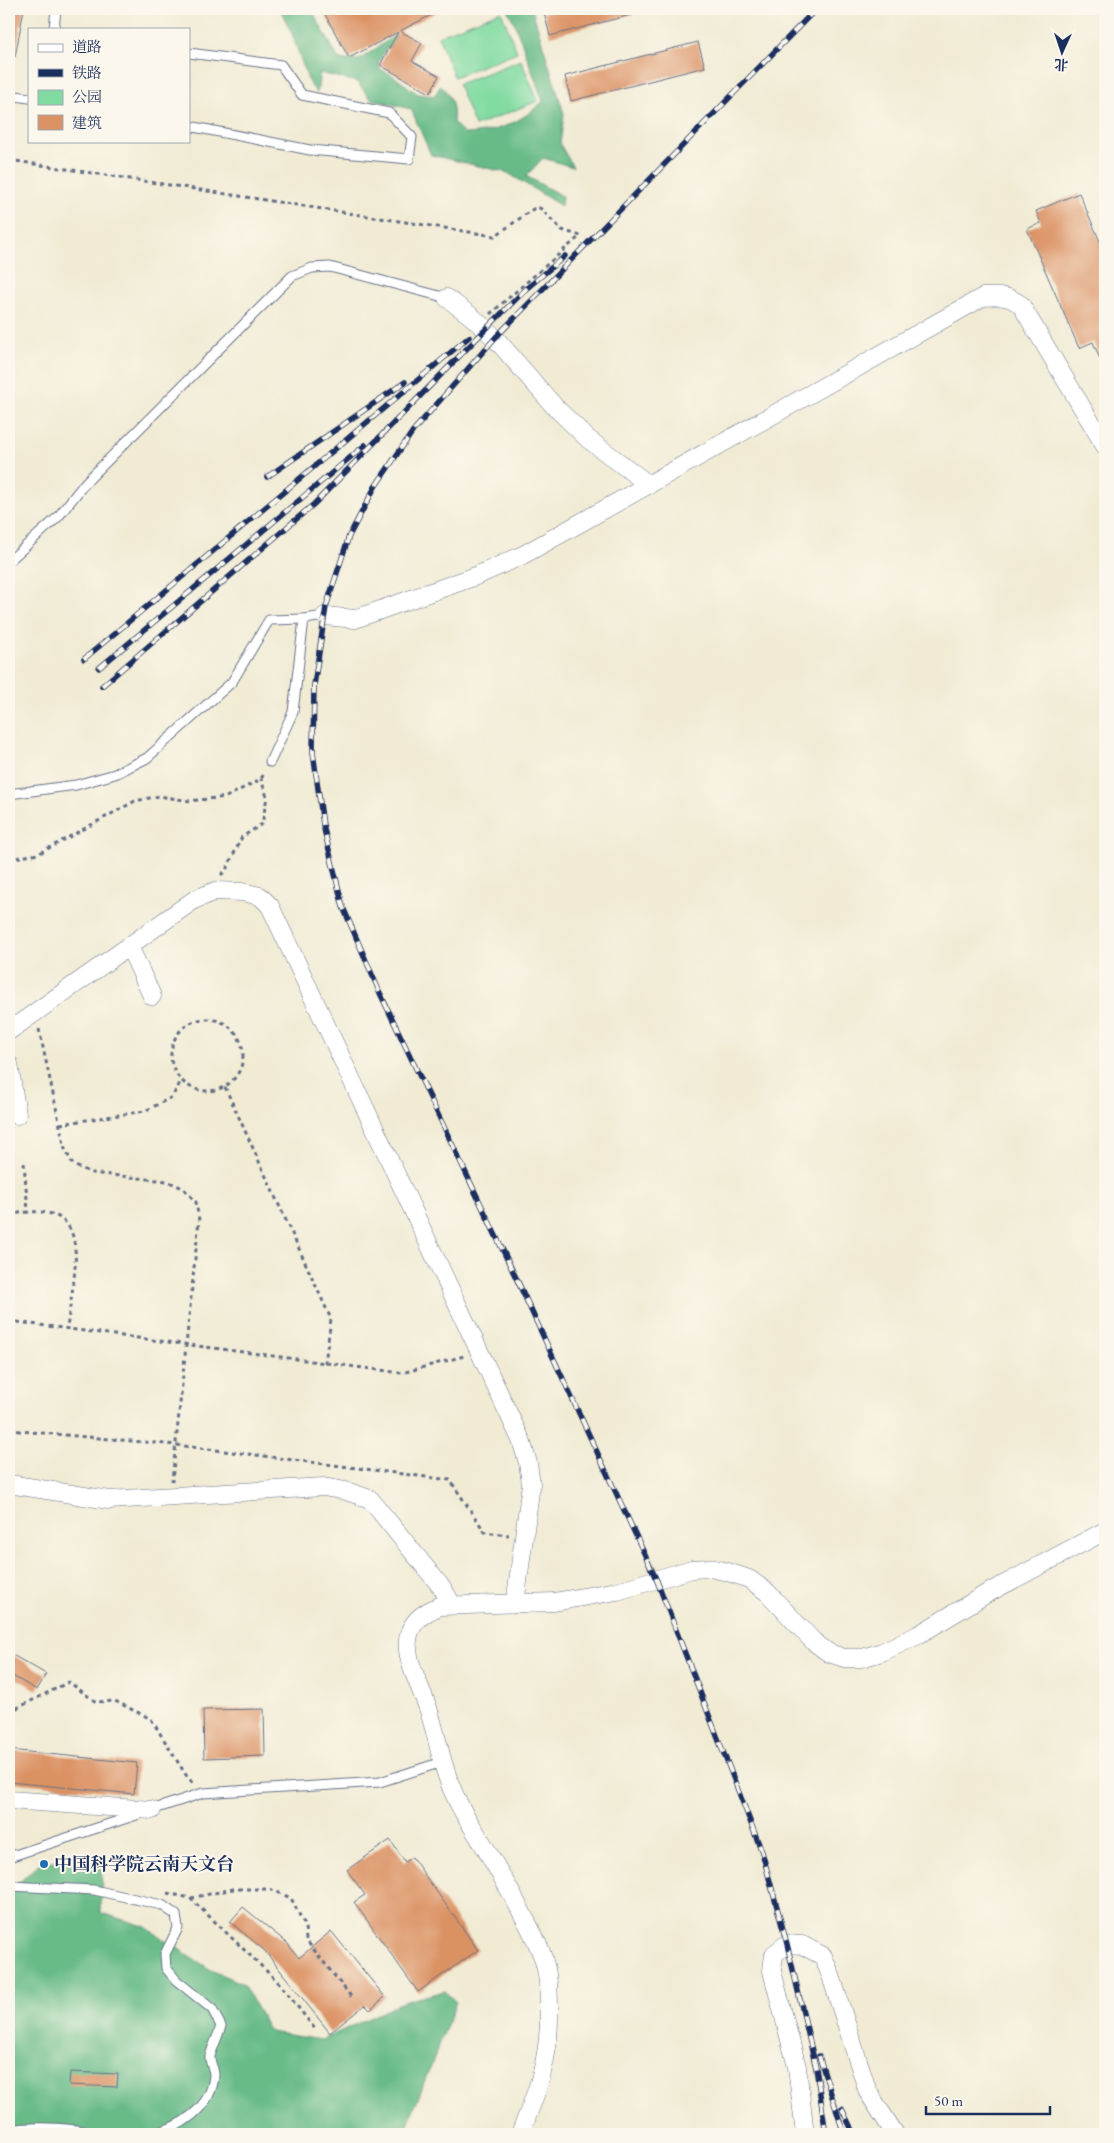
<svg xmlns="http://www.w3.org/2000/svg" width="1114" height="2143" viewBox="0 0 1114 2143" font-family="'EB Garamond','Noto Serif SC',serif">
<rect width="100%" height="100%" fill="#fbf7ec"/>
<filter id="ink" filterUnits="userSpaceOnUse"><feTurbulence type="fractalNoise" baseFrequency=".02" numOctaves="2"/><feDisplacementMap in="SourceGraphic" scale="10" xChannelSelector="R" yChannelSelector="G"/><feConvolveMatrix kernelMatrix="1 2 1 2 8 2 1 2 1" color-interpolation-filters="sRGB"/></filter>
<filter id="wash" filterUnits="userSpaceOnUse"><feTurbulence type="fractalNoise" baseFrequency=".0096" numOctaves="4" result="noise"/><feDisplacementMap in="SourceGraphic" scale="20" xChannelSelector="R" yChannelSelector="G"/><feGaussianBlur stdDeviation="1.12" result="paint"/><feColorMatrix in="noise" values="0 0 0 0 0 0 0 0 0 0 0 0 0 0 0 0 0 1.4 0 .05"/><feComposite in="paint" operator="in"/></filter>
<g filter="url(#wash)">
<rect width="100%" height="100%" fill="#f1ebd4"/>
<!-- green -->
<g fill="#81dba1" stroke="#4e8580">
<path d="M501,11l16,41 -63,25 -16,-41z"/>
<path d="M521,60l17,41 -63,25 -17,-42z"/>
</g>
<!-- forest -->
<g fill="#68bb87" stroke="#427572">
<path d="M280,9h34l-1,3 26,48h20l37,-25 -4,11 -6,2 -8,15 2,6 12,6 26,19 16,2 7,-11c10,12 14,21 12,37l11,12c31,-1 57,-11 79,-33l-28,-77 -8,-15h25l32,105 -4,30 13,23 -30,-9 -17,18 36,20 -1,10 -53,-33 -77,-18 -20,-46 -40,-10 -14,-17 -37,-9 -3,20 -8,-10 -17,-49z"/>
<path d="M102,1857l-1,56 43,13 67,44 32,14 27,48 52,8 81,-38 41,-11 12,11 -52,132h-395v-242l32,-30z"/>
</g>
<g id="blocks">
<!-- building -->
<g fill="#db9264">
<path d="M9,9h15l-9,48 -6,-1z"/>
<path d="M322,9h121l-43,22 22,12 -10,18 27,15 -9,17 -50,-28 18,-33 -49,26z"/>
<path d="M555,9h82l1,4 -88,23 -6,-24z"/>
<path d="M698,42l7,25 -134,34 -6,-25z"/>
<path d="M1079,193l26,60v118l-12,-29 -14,6 -52,-119 14,-6 -5,-12z"/>
<path d="M9,1653l37,21 -9,16 -28,-16z"/>
<path d="M264,1709l1,47 -61,2 -1,-48z"/>
<path d="M9,1750l128,13 -3,31 -125,-12z"/>
<path d="M390,1840l15,22 7,-5 66,93 -60,42 -64,-90 11,-7 -18,-25z"/>
<path d="M243,1907l44,36 12,15 32,-27 54,66 -15,13 -5,-5 -35,28 -66,-83 -34,-28z"/>
<path d="M70,2072l48,2 -1,13 -48,-2z"/>
</g>
</g>
</g>
<g filter="url(#ink)">
<use href="#blocks" fill-opacity="0" stroke="#667187" stroke-width="1"/>
<g fill="none" stroke-linecap="round" stroke-linejoin="round">
<!-- lane casing -->
<g stroke="#667187" stroke-width="11">
<g id="lane">
<path d="M54,29l2,-20"/>
<path d="M189,53l92,12 21,30 87,18 23,24 -3,22 -99,-9 -121,-24"/>
<path d="M9,95l20,3"/>
<path d="M9,561l49,-44 27,-34 207,-207 20,-8 18,-1 117,31"/>
<path d="M270,762l23,-50 11,-93 21,-3"/>
<path d="M9,794l67,-9 39,-11 32,-16 85,-76 37,-62 35,-1"/>
<path d="M9,1857l194,-64 177,-11 62,-20"/>
<path d="M9,1886l85,4 68,15 14,10 2,13 -13,26 1,14 10,12 36,29 9,17c-3,10 -8,20 -11,30 -1,6 4,12 4,19 -2,33 -35,54 -64,59"/>
<path d="M9,2130c32,-5 63,-1 96,4"/>
</g>
</g>
<!-- street casing -->
<g stroke="#667187" stroke-width="19">
<g id="street">
<path d="M447,298l24,18 24,22 59,68 34,33 61,46"/>
<path d="M325,616l30,3 121,-43 47,-21 460,-258c16,-1 25,-2 38,8l84,141"/>
<path d="M129,946l23,50"/>
<path d="M9,1031l185,-131 21,-9 27,1 18,4 10,10 251,534 7,23 3,21 -16,120"/>
<path d="M9,1064l8,51"/>
<path d="M9,1484l100,16 214,-13 23,4 24,8 73,90 9,16"/>
<path d="M9,1800l143,10"/>
<path d="M520,2134c18,-44 30,-75 29,-124 0,-15 0,-31 -4,-45 -4,-17 -13,-33 -21,-48 -13,-25 -27,-49 -41,-73 -9,-15 -20,-30 -27,-46 -14,-28 -18,-60 -28,-90 -13,-37 -44,-81 12,-102l114,-4 63,-11 75,-22 18,-1 18,4 21,7 18,13 47,50 15,11 15,5h18l20,-6 36,-17 68,-41 119,-63"/>
<path d="M805,2134l-8,-67 -25,-96 2,-17 13,-10 15,1 21,11 8,20 37,116 27,42"/>
</g>
</g>
<!-- path -->
<g stroke="#667187" stroke-width="3" stroke-dasharray="4 4" stroke-linecap="butt">
<path d="M9,160l486,76 38,-27 7,-1 22,22 19,6"/>
<path d="M490,314l90,-78"/>
<path d="M9,859l29,-5 97,-53 24,-5 31,5 36,-4 35,-18 4,-7"/>
<path d="M221,875l5,-5 16,-33 20,-13 5,-27 -6,-18"/>
<circle cx="207" cy="1055" r="36"/>
<path d="M39,1029l26,120 8,16 19,8 75,8 16,7 13,14 3,18 -27,261"/>
<path d="M225,1087l106,232 -6,44"/>
<path d="M60,1124l85,-13 27,-14 9,-16"/>
<path d="M24,1163l4,48"/>
<path d="M9,1215c91,-20 64,57 58,114"/>
<path d="M9,1321l393,52 62,-17"/>
<path d="M9,1430l168,15 273,35 35,52 24,3"/>
<path d="M9,1712l60,-30 27,20 19,-1 36,18 35,56 8,9"/>
<path d="M167,1893l23,5 89,85 36,46"/>
<path d="M191,1898l42,-9h37l21,9 14,28 1,14 47,59"/>
</g>
<!-- lane -->
<use href="#lane" stroke="#fff" stroke-width="9"/>
<!-- street -->
<use href="#street" stroke="#fff" stroke-width="18"/>
<!-- rail casing -->
<g stroke="#1b2f5e" stroke-width="5.5">
<g id="rail">
<path d="M816,9l-321,329 -82,93 -38,56 -26,49 -23,71 -12,78 -1,67 10,73 20,82 37,86 138,289 139,299 105,271 25,92 29,124 10,66"/>
<path d="M267,477l138,-95"/>
<path d="M84,659l385,-322"/>
<path d="M99,668l266,-223"/>
<path d="M102,686l212,-182 171,-174 41,-41 39,-33"/>
<path d="M819,2056l25,78"/>
<path d="M842,2109l12,25"/>
</g>
</g>
<!-- rail -->
<use href="#rail" stroke="#fbf7ec" stroke-width="4" stroke-dasharray="11" stroke-linecap="butt"/>
</g>
</g>
<!-- markers -->
<circle fill="#1f6fb2" stroke="#fbf7ec" stroke-width="2" cx="44" cy="1864" r="5"/>
<g text-anchor="middle" stroke-width="4" stroke-linejoin="round" paint-order="stroke">
<!-- poi labels -->
<g font-size="18" font-weight="bold" fill="#1b2f5e" stroke="#fbf7ec" text-anchor="start">
<text x="54" y="1870">中国科学院云南天文台</text>
</g>
</g>
<!-- margin -->
<rect width="1114" height="2143" fill="none" stroke="#fbf7ec" stroke-width="30"/>
<!-- legend -->
<rect x="28" y="28" width="162" height="115" fill="#fbf7ec" stroke="#a1a7b3"/>
<rect x="38" y="44" width="25" height="8" fill="#ffffff" stroke="#a1a7b3"/>
<text x="72" y="52" font-size="15" fill="#1b2f5e">道路</text>
<rect x="38" y="69" width="25" height="8" fill="#1b2f5e" stroke="#a1a7b3"/>
<text x="72" y="78" font-size="15" fill="#1b2f5e">铁路</text>
<rect x="38" y="90" width="25" height="15" fill="#81dba1" stroke="#a1a7b3"/>
<text x="72" y="102" font-size="15" fill="#1b2f5e">公园</text>
<rect x="38" y="115" width="25" height="15" fill="#db9264" stroke="#a1a7b3"/>
<text x="72" y="128" font-size="15" fill="#1b2f5e">建筑</text>
<!-- north arrow -->
<g transform="translate(1062 52) rotate(183)" stroke="#fbf7ec" stroke-width="4" paint-order="stroke">
<path d="M0-4L9 19L0 12L-9 19Z" fill="#1b2f5e"/>
<text y="-8" font-size="14" font-weight="bold" text-anchor="middle" fill="#1b2f5e">北</text>
</g>
<!-- scale -->
<path d="M926 2106v8h124v-8" fill="none" stroke="#1b2f5e" stroke-width="2.5"/>
<text x="934" y="2106" font-size="15" fill="#1b2f5e" stroke="#fbf7ec" stroke-width="4" paint-order="stroke">50 m</text>
</svg>
